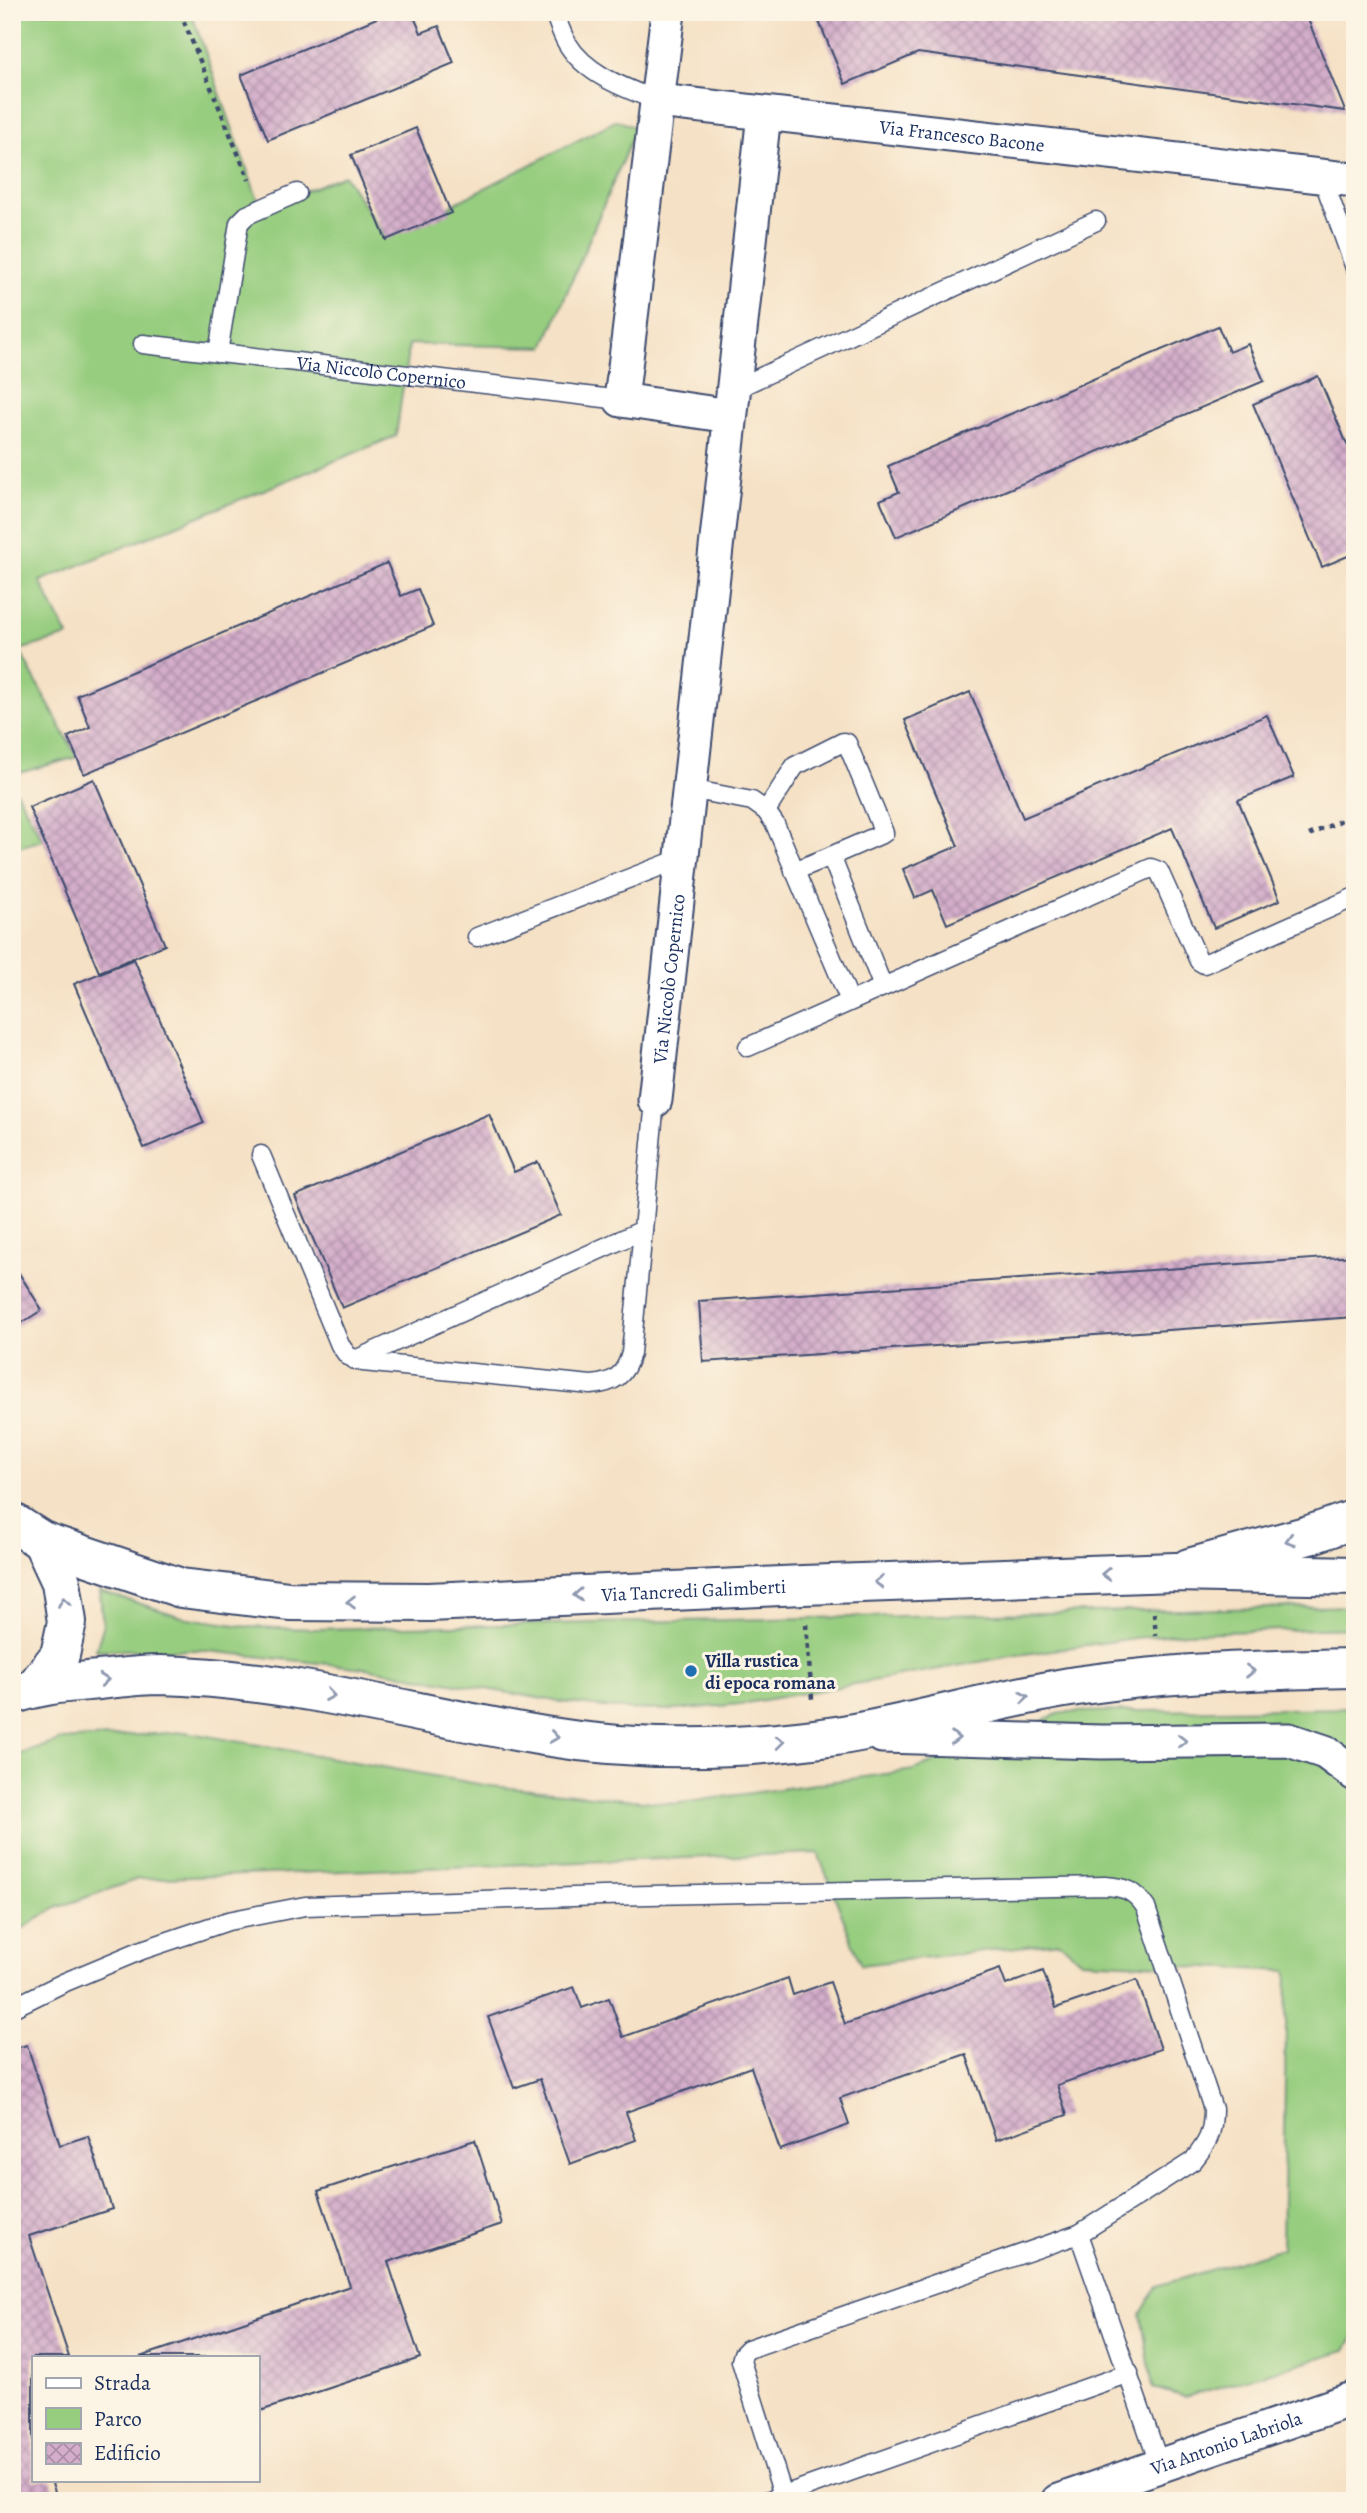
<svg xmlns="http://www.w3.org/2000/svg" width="1367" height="2513" viewBox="0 0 1367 2513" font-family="Alegreya,serif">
<defs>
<pattern id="building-cross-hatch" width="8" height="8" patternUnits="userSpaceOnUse" patternTransform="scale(1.75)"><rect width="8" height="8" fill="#d4adca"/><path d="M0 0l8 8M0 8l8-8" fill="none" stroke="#ab8da7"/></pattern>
</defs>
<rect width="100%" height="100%" fill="#fcf5e5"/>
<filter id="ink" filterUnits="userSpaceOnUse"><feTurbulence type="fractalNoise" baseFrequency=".0143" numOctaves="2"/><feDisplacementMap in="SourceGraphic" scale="14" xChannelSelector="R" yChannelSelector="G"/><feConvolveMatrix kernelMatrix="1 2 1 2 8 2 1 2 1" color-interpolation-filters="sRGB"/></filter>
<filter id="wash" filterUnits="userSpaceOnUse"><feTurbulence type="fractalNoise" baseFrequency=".00686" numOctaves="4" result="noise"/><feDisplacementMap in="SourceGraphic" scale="28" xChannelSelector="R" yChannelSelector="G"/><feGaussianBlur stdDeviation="1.57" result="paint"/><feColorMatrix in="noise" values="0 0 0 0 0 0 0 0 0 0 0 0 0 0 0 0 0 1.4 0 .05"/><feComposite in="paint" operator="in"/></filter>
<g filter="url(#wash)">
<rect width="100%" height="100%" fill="#f5e1c5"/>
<!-- green -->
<g fill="#97cd7f" stroke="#597e6e" stroke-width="2">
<path d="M12,12h179l70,197 83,-34 42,64 231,-119 19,8 -92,219 -135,-3 -13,92 -356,145 28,55 -49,14 58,107 -65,18z"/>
<path d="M12,784l31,56 -31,9z"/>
<path d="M100,1591l82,26 67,10 66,2 1040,-23v22l-169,5 -51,5 -117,17 -277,49 -65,6 -57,-1 -58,-7 -196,-34 -167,-18h-102l7,-23z"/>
<path d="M1355,1708v626l-9,16 -161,47 -32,-9 -12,-74 16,-28 125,-38 5,-277 -206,-10 -21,-19 -199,23 -43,-112 -680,26 -82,29 -44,27v-178l50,-17 123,-8 305,54 184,18 240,-34 149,-58z"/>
</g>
<g id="blocks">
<!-- building -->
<g fill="url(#building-cross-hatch)">
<path d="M391,12h21l9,21 18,-7 15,37 -186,77 -27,-65z"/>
<path d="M815,12h490l40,99 -427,-58 -73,31z"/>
<path d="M416,128l35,85 -65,27 -35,-85z"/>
<path d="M1218,326l11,26 19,-8 16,37 -368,156 -16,-37 19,-8 -11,-26z"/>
<path d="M1318,376l37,87v90l-33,14 -69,-163z"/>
<path d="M387,563l14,33 17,-7 15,37 -349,148 -16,-37 22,-10 -13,-32z"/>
<path d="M970,692l53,126 244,-103 27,62 -56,23 42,100 -66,28 -42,-100 -225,96 -14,-34 -18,8 -12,-29 55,-23 -53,-126z"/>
<path d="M94,779l71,166 -66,27 -70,-165z"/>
<path d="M134,959l70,164 -60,25 -70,-164z"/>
<path d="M489,1114l25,58 24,-10 23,53 -219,93 -47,-112z"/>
<path d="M1355,1256v61l-652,45 -4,-61z"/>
<path d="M12,1262l30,48 -30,19z"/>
<path d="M1000,1969l6,16 37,-14 13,37 81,-28 24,69 -104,36 10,30 -71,25 -30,-86 -126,44 9,27 -69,25 -29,-83 -125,45 10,28 -66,24 -30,-85 -26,9 -26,-71 86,-30 8,21 27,-10 14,39 165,-59 5,17 37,-13 15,42z"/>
<path d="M27,2045l33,100 28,-9 24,73 -83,27 40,121h-36v123h18l7,21h-46v-452z"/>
<path d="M475,2140l27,84 -114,38 32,96 -163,54v-55h-117l210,-71 -32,-95z"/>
</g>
</g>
</g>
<g filter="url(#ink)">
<use href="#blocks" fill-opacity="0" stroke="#3c4a6d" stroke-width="2"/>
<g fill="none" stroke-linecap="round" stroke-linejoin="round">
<!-- service casing -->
<g stroke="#3c4a6d" stroke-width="21">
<g id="service">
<path d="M554,12c4,10 7,21 13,31 19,32 58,45 91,58"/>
<path d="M1322,176l33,92"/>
<path id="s1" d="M143,344l478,56"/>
<path d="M218,353l21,-130 8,-8 50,-22"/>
<path d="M733,390l363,-169"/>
<path d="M690,789l62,12 14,10 9,13 75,177"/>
<path d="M766,811l29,-45 48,-24 4,1 37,90 -53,23"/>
<path d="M794,871l37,-15 52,131"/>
<path d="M477,937l205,-79"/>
<path d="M748,1047l403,-179 8,3 40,90 5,3 151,-67"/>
<path d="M261,1155l79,190 8,11 15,6 228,23c23,-2 34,-9 40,-32l12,-123"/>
<path d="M355,1360l288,-130 12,-130"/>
<path d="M12,2008l51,-25 79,-33 86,-29 77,-15 297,-10 503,-10c20,1 30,5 41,22l67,201c0,25 -5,33 -20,52l-114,73 -331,115 -5,5 -2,7 42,134"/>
<path d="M1079,2234l81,232"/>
<path d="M767,2501l362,-128"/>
</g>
</g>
<!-- minor casing -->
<g stroke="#3c4a6d" stroke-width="37">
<g id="minor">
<path d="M668,12l-47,388 109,16"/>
<path id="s2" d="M658,101l697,79"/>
<path id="s3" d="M655,1100l109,-986"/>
<path d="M882,1736l220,6 187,-2 36,12 30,22"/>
<path id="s4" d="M1058,2501l297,-103"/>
</g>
</g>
<!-- tertiary casing -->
<g stroke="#3c4a6d" stroke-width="42">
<path id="tertiary" d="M1189,1568l120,-33 46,-16"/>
</g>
<!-- secondary casing -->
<g stroke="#3c4a6d" stroke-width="42">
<g id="secondary">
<path id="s5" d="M12,1522l30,19 139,47 108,13 140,1 374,-17 372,-13 180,4"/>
<path d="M36,1686l24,-31 7,-33 -6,-40 -19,-41"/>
<path d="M12,1695c29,-11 56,-12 87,-15 20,-2 41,-5 61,-5 130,3 256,40 384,61 96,16 195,14 292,0 83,-13 164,-39 247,-51 90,-13 181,-15 272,-17"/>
</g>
</g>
<!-- path -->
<g stroke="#3c4a6d" stroke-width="4.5" stroke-dasharray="5 5" stroke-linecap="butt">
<path d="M180,12l69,168"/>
<path d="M1309,835l44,-20 2,4"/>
<path d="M1154,1613l2,23"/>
<path d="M806,1624l6,75"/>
</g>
<!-- service -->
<use href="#service" stroke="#fff" stroke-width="18"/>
<!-- minor -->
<use href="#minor" stroke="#fff" stroke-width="33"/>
<!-- tertiary -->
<use href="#tertiary" stroke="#fff" stroke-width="38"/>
<!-- secondary -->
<use href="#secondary" stroke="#fff" stroke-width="38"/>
</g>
<!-- one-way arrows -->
<defs><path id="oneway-chevron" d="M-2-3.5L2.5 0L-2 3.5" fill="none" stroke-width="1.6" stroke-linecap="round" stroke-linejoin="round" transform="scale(1.75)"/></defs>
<g stroke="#8d97ae">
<use href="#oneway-chevron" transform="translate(1290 1540) rotate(164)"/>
<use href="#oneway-chevron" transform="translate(1106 1574) rotate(178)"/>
<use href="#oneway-chevron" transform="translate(879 1582) rotate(178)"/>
<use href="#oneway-chevron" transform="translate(578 1595) rotate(177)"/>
<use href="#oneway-chevron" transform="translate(64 1602) rotate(-99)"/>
<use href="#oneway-chevron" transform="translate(351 1602) rotate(-180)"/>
<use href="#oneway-chevron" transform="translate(1250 1671) rotate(-1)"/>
<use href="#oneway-chevron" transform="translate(104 1680) rotate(-5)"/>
<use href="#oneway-chevron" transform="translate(330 1695) rotate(9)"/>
<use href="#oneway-chevron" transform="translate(1024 1697) rotate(-11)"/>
<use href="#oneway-chevron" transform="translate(554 1737) rotate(8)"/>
<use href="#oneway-chevron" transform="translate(955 1738) rotate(1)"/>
<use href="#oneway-chevron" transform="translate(1182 1741)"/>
<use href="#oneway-chevron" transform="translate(780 1742) rotate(-6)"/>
</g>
</g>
<!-- markers -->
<circle fill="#1f6fb2" stroke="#fcf5e5" stroke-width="2.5" cx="691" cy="1671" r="7"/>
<g text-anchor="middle" stroke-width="6" stroke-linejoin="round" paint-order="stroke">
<!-- street labels -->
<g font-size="19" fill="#1b2f5e" stroke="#fcf5e5">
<text dy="7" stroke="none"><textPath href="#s2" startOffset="306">Via Francesco Bacone</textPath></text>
<text dy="7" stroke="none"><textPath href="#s1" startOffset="240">Via Niccolò Copernico</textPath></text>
<text dy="7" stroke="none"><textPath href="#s3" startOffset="122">Via Niccolò Copernico</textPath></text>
<text dy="7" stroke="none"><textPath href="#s5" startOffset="696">Via Tancredi Galimberti</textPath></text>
<text dy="7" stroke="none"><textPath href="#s4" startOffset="178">Via Antonio Labriola</textPath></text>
</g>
<!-- poi labels -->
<g font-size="19" font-weight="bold" fill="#1b2f5e" stroke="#fcf5e5" text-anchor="start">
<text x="705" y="1667">Villa rustica<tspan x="705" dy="22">di epoca romana</tspan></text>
</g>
</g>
<!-- margin -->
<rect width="1367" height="2513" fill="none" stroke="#fcf5e5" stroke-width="42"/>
<!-- legend -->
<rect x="32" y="2356" width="228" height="126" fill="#fcf5e5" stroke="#a2a6af" stroke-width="2"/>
<rect x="46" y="2378" width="35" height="10" fill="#ffffff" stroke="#a2a6af" stroke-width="2"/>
<text x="94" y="2390" font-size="21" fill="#1b2f5e">Strada</text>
<rect x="46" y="2408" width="35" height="21" fill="#97cd7f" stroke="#a2a6af" stroke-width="2"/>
<text x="94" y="2426" font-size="21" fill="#1b2f5e">Parco</text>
<rect x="46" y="2443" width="35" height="21" fill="url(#building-cross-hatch)" stroke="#a2a6af" stroke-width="2"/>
<text x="94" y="2460" font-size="21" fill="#1b2f5e">Edificio</text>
</svg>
